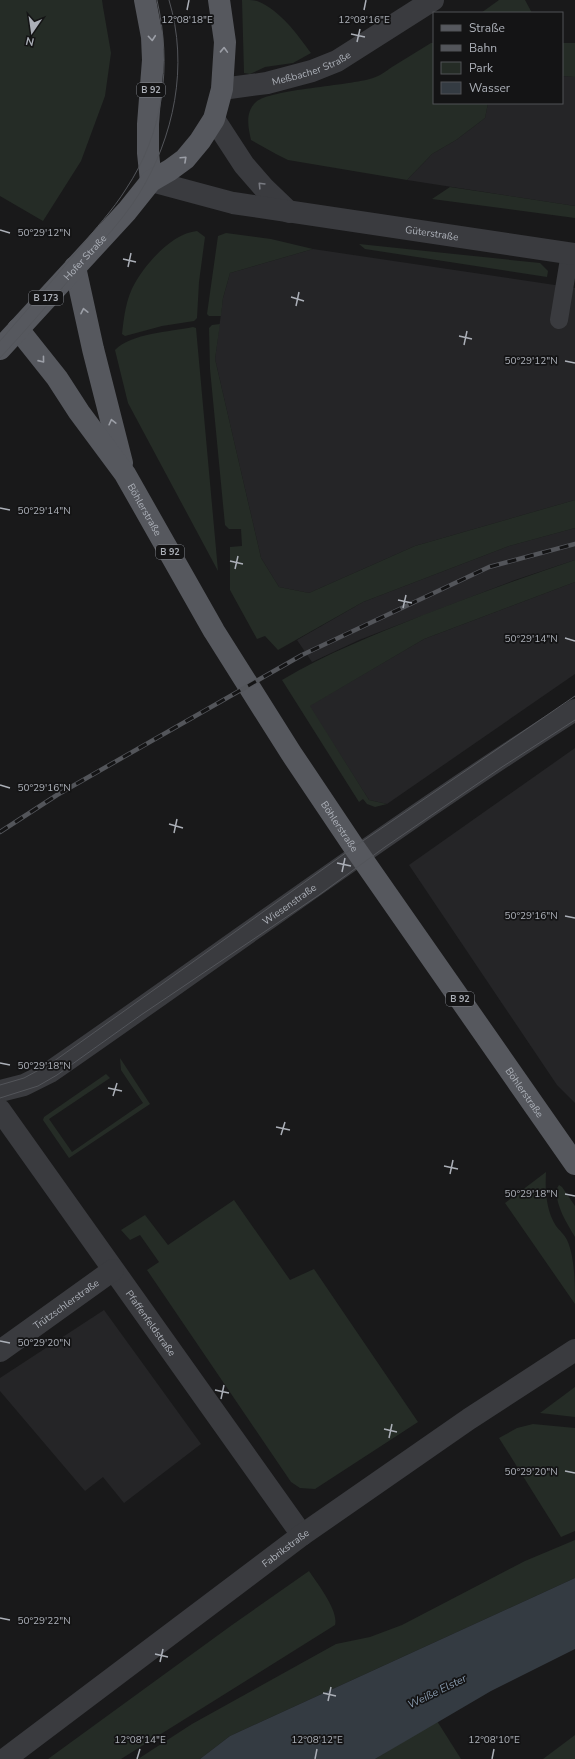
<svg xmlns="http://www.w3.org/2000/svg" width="575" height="1759" viewBox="0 0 575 1759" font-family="'Nunito Sans',sans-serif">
<rect width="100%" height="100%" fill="#19191a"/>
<!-- built -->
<g fill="#252527">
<path d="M562,76l13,1v129l-168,-26 25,-26 24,-14 29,-22 3,-15h74z"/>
<path d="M313,249l262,39v212l-160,46 -106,47 -30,-6 -18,-29 -46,-199 8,-61 7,-25z"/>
<path d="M575,528v32l-60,20 -156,60 -47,22 -15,-22 66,-38 146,-56z"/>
<path d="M575,582v92l-188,130 -18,-4 -60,-94 115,-67z"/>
<path d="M575,748v355l-18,-18 -148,-220z"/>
<path d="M104,1310l97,134 -77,59 -21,-26 -18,14 -85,-100v-13z"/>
</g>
<!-- green -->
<g fill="#252c26">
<path d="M0,0h102l1,7 8,46 -6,43 -24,65 -38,60 -43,-25z"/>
<path d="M242,0c5,0 11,0 15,1 23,9 40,33 54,52l-18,10 -28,4 -15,7 -6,-1z"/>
<path d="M499,0h26l7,13h-51z"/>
<path d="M431,43h3v60h54l-3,15 -29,22 -24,14 -25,26 -119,-20 -12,-6 -25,-14c-3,-13 -6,-28 5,-38 15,-13 93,-16 117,-24 7,-2 13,-7 19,-11 13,-8 26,-16 39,-24z"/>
<path d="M562,43h13v34l-13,-1z"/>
<path d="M450,187l125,19v12l-143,-19z"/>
<path d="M197,231l8,6 -6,45 -2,36 -3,3 -32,5 -37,10 -3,-2c2,-17 4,-36 13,-51 12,-21 38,-50 62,-52z"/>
<path d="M226,233l45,6 42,10 -83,24 -7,25 -2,18h-12l-2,-2 11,-78z"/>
<path d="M359,244l181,19 8,8 -1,6 -182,-28z"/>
<path d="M220,324l-5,35 46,199 18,29 30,6 106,-47 160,-46v28l-66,18 -146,56 -85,48 -13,-14 -8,3 -27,-49v-43l12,-1 -1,-17h-12l-4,-4 -15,-156 -1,-41 3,-3z"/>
<path d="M193,327l3,1 22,243 -90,-168 -13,-53c17,-17 54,-18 78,-23z"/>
<path d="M575,560v22l-151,57 -114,67 59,94 18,4 -12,3 -8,-3 -4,-5 -4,3 -77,-122c45,-27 92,-45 141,-65 50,-19 101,-38 152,-55z"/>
<path d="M120,1058l30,46 -81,54 -26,-38 1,-3 62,-43 4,4 -61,41 23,33 71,-49 -22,-33z"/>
<path d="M546,1172c-1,19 0,38 10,54 3,4 9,9 11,14 8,17 8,46 8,64l-70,-101z"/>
<path d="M559,1185l3,2 13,19v31c-9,-15 -18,-29 -19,-47z"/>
<path d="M234,1200l56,80 24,-11 104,153 -103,67 -15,-1 -9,-6 -144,-212 12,-8 -19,-27 -10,5 -9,-10 24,-15 23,30z"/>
<path d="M575,1387v30l-35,-4z"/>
<path d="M533,1424l42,4v103l-14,6 -62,-99 18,-10z"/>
<path d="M575,1540v38l-345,158 -30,23h-62l54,-35 144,-80 34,-7 32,-12 123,-64z"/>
<path d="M309,1571c8,12 30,40 26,54l-214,134h-73l184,-134z"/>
<path d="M437,1721l24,38h-86z"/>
<path d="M575,1735v24h-32z"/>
</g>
<!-- water -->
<path fill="#343b42" d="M575,1578v71l-84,42 -116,68h-175l30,-23z"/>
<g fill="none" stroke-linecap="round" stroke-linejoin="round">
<!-- lane -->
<path stroke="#3a3b3f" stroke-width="18" d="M559,320l11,-67"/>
<!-- street -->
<g stroke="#3a3b3f" stroke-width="22">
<path id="s1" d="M222,89l45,-6 45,-12 25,-10 96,-61"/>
<path d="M214,119l30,46 20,23 25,24"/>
<path id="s2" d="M151,181l82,22 342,51"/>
<path id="s3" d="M0,1091l24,-6 26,-13c175,-121 346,-248 525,-362"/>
<path id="s4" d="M0,1110l302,425"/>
<path id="s5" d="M0,1351l113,-81"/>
<path id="s6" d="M5,1759l297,-224 167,-116 106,-69"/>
</g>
<!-- primary -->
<g stroke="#56585e" stroke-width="22">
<path d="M145,0l7,37 1,23 -5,64v29l3,28"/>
<path d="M75,267l18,82 29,114"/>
<path id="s7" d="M18,329l39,49 22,34 46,62 89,157 77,122 63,94 221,317"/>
<path id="s8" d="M0,349l127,-138 24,-30 19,-11 15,-11 15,-18 14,-22 8,-30 3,-47 -6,-42"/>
</g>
<!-- tram -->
<g stroke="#53555a" stroke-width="1">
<path d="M0,341c27,-31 53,-61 79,-92 16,-20 34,-39 47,-60 38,-57 46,-123 31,-189"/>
<path d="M0,358c28,-30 55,-62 82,-93 19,-23 41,-45 57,-71 35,-57 50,-128 30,-194"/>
<path d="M0,1085l24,-7 26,-14 304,-217 221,-151"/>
<path d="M0,1098l38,-12 19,-11 84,-60 178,-120 66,-48 117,-80 73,-47"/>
</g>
<!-- rail casing -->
<g stroke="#53555a" stroke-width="4.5">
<path id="rail" d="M0,832l57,-37 245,-140 187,-88 86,-23"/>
</g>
<!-- rail -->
<use href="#rail" stroke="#141415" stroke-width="3" stroke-dasharray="9" stroke-linecap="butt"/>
</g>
<!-- one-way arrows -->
<defs><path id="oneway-chevron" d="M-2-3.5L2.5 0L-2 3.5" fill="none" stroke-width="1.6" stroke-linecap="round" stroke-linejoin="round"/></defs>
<g stroke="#9b9ea6">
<use href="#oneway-chevron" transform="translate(152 38) rotate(85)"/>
<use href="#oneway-chevron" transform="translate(224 50) rotate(-88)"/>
<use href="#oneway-chevron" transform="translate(184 159) rotate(-43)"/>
<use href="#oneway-chevron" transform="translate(84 311) rotate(-102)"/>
<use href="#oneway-chevron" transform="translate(42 360) rotate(51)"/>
<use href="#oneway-chevron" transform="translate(112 422) rotate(-104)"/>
</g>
<use stroke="#797b82" href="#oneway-chevron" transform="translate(261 185) rotate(-134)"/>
<!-- ticks -->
<path fill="none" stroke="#acb0b8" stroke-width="1.5" d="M187,10l2,-10M364,10l2,-10M351,34l14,3M357,42l3,-13M0,230l10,3M123,259l13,3M128,267l3,-14M291,297l13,4M296,306l3,-14M459,336l13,3M464,345l3,-14M565,361l10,2M0,508l10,2M230,561l13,3M235,569l3,-13M398,600l14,3M403,608l3,-13M565,638l10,3M0,785l10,3M169,824l14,4M174,833l3,-14M337,863l14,3M342,872l3,-14M565,916l10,2M0,1063l10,2M108,1088l14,3M113,1096l4,-13M276,1127l14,3M281,1135l4,-13M444,1166l14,3M450,1174l3,-14M565,1194l10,2M0,1341l10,2M215,1390l14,3M221,1399l3,-14M384,1429l13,3M389,1438l3,-14M565,1471l10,2M0,1618l10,2M155,1654l13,3M160,1662l3,-13M323,1693l13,3M328,1701l3,-14M137,1759l3,-10M315,1759l2,-10M492,1759l2,-10"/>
<g text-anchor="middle" stroke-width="3.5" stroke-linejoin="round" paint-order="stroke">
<!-- shield labels -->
<g fill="#141415" stroke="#7e8187" stroke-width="1">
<rect x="137" y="83" width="28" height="14" rx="3"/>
<rect x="29" y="291" width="34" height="14" rx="3"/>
<rect x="156" y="545" width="28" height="14" rx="3"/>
<rect x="446" y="992" width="28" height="14" rx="3"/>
</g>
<g font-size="9" font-weight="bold" fill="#acb0b8">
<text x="151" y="93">B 92</text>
<text x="46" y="301">B 173</text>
<text x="170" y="555">B 92</text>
<text x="460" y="1002">B 92</text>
</g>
<!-- street labels -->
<g font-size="10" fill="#acb0b8" stroke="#141415">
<text dy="4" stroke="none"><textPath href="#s1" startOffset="92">Meßbacher Straße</textPath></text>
<text dy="4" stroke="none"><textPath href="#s2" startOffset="286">Güterstraße</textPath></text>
<text dy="4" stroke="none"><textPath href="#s8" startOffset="125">Hofer Straße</textPath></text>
<text dy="4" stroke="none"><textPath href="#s7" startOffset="221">Böhlerstraße</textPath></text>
<text dy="4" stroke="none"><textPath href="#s7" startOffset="593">Böhlerstraße</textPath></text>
<text dy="4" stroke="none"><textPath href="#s3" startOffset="346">Wiesenstraße</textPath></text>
<text dy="4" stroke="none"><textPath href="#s7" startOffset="917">Böhlerstraße</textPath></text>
<text dy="4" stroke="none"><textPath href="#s5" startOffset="81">Trützschlerstraße</textPath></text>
<text dy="4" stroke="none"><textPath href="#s4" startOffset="261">Pfaffenfeldstraße</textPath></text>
<text dy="4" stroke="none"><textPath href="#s6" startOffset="351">Fabrikstraße</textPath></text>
</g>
<!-- water labels -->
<g font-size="11" font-style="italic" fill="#889baf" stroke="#141415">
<text transform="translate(437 1691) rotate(-26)" y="4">Weiße Elster</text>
</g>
</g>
<g font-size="10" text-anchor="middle" fill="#acb0b8" stroke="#141415" stroke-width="3.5" stroke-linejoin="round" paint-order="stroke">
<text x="187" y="23">12°08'18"E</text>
<text x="364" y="23">12°08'16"E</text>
<text x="44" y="236">50°29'12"N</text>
<text x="531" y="364">50°29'12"N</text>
<text x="44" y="514">50°29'14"N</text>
<text x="531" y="642">50°29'14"N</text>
<text x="44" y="791">50°29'16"N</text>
<text x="531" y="919">50°29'16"N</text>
<text x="44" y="1069">50°29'18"N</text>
<text x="531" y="1197">50°29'18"N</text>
<text x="44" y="1346">50°29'20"N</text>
<text x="531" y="1475">50°29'20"N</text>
<text x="44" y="1624">50°29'22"N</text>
<text x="140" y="1743">12°08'14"E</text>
<text x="317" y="1743">12°08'12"E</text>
<text x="494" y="1743">12°08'10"E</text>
</g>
<!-- legend -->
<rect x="433" y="12" width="130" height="92" fill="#141415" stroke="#515256"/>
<rect x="441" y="25" width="20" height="6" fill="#56585e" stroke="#515256"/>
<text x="469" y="32" font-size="12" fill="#acb0b8">Straße</text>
<rect x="441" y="45" width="20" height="6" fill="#53555a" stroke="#515256"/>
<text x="469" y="52" font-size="12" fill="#acb0b8">Bahn</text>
<rect x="441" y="62" width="20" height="12" fill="#252c26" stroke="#515256"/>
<text x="469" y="72" font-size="12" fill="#acb0b8">Park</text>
<rect x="441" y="82" width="20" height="12" fill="#343b42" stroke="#515256"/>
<text x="469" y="92" font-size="12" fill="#acb0b8">Wasser</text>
<!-- north arrow -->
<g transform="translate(32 32) rotate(193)" stroke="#141415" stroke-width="3" paint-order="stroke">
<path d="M0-3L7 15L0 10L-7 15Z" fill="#acb0b8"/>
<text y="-6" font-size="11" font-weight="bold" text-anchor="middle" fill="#acb0b8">N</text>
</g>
</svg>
